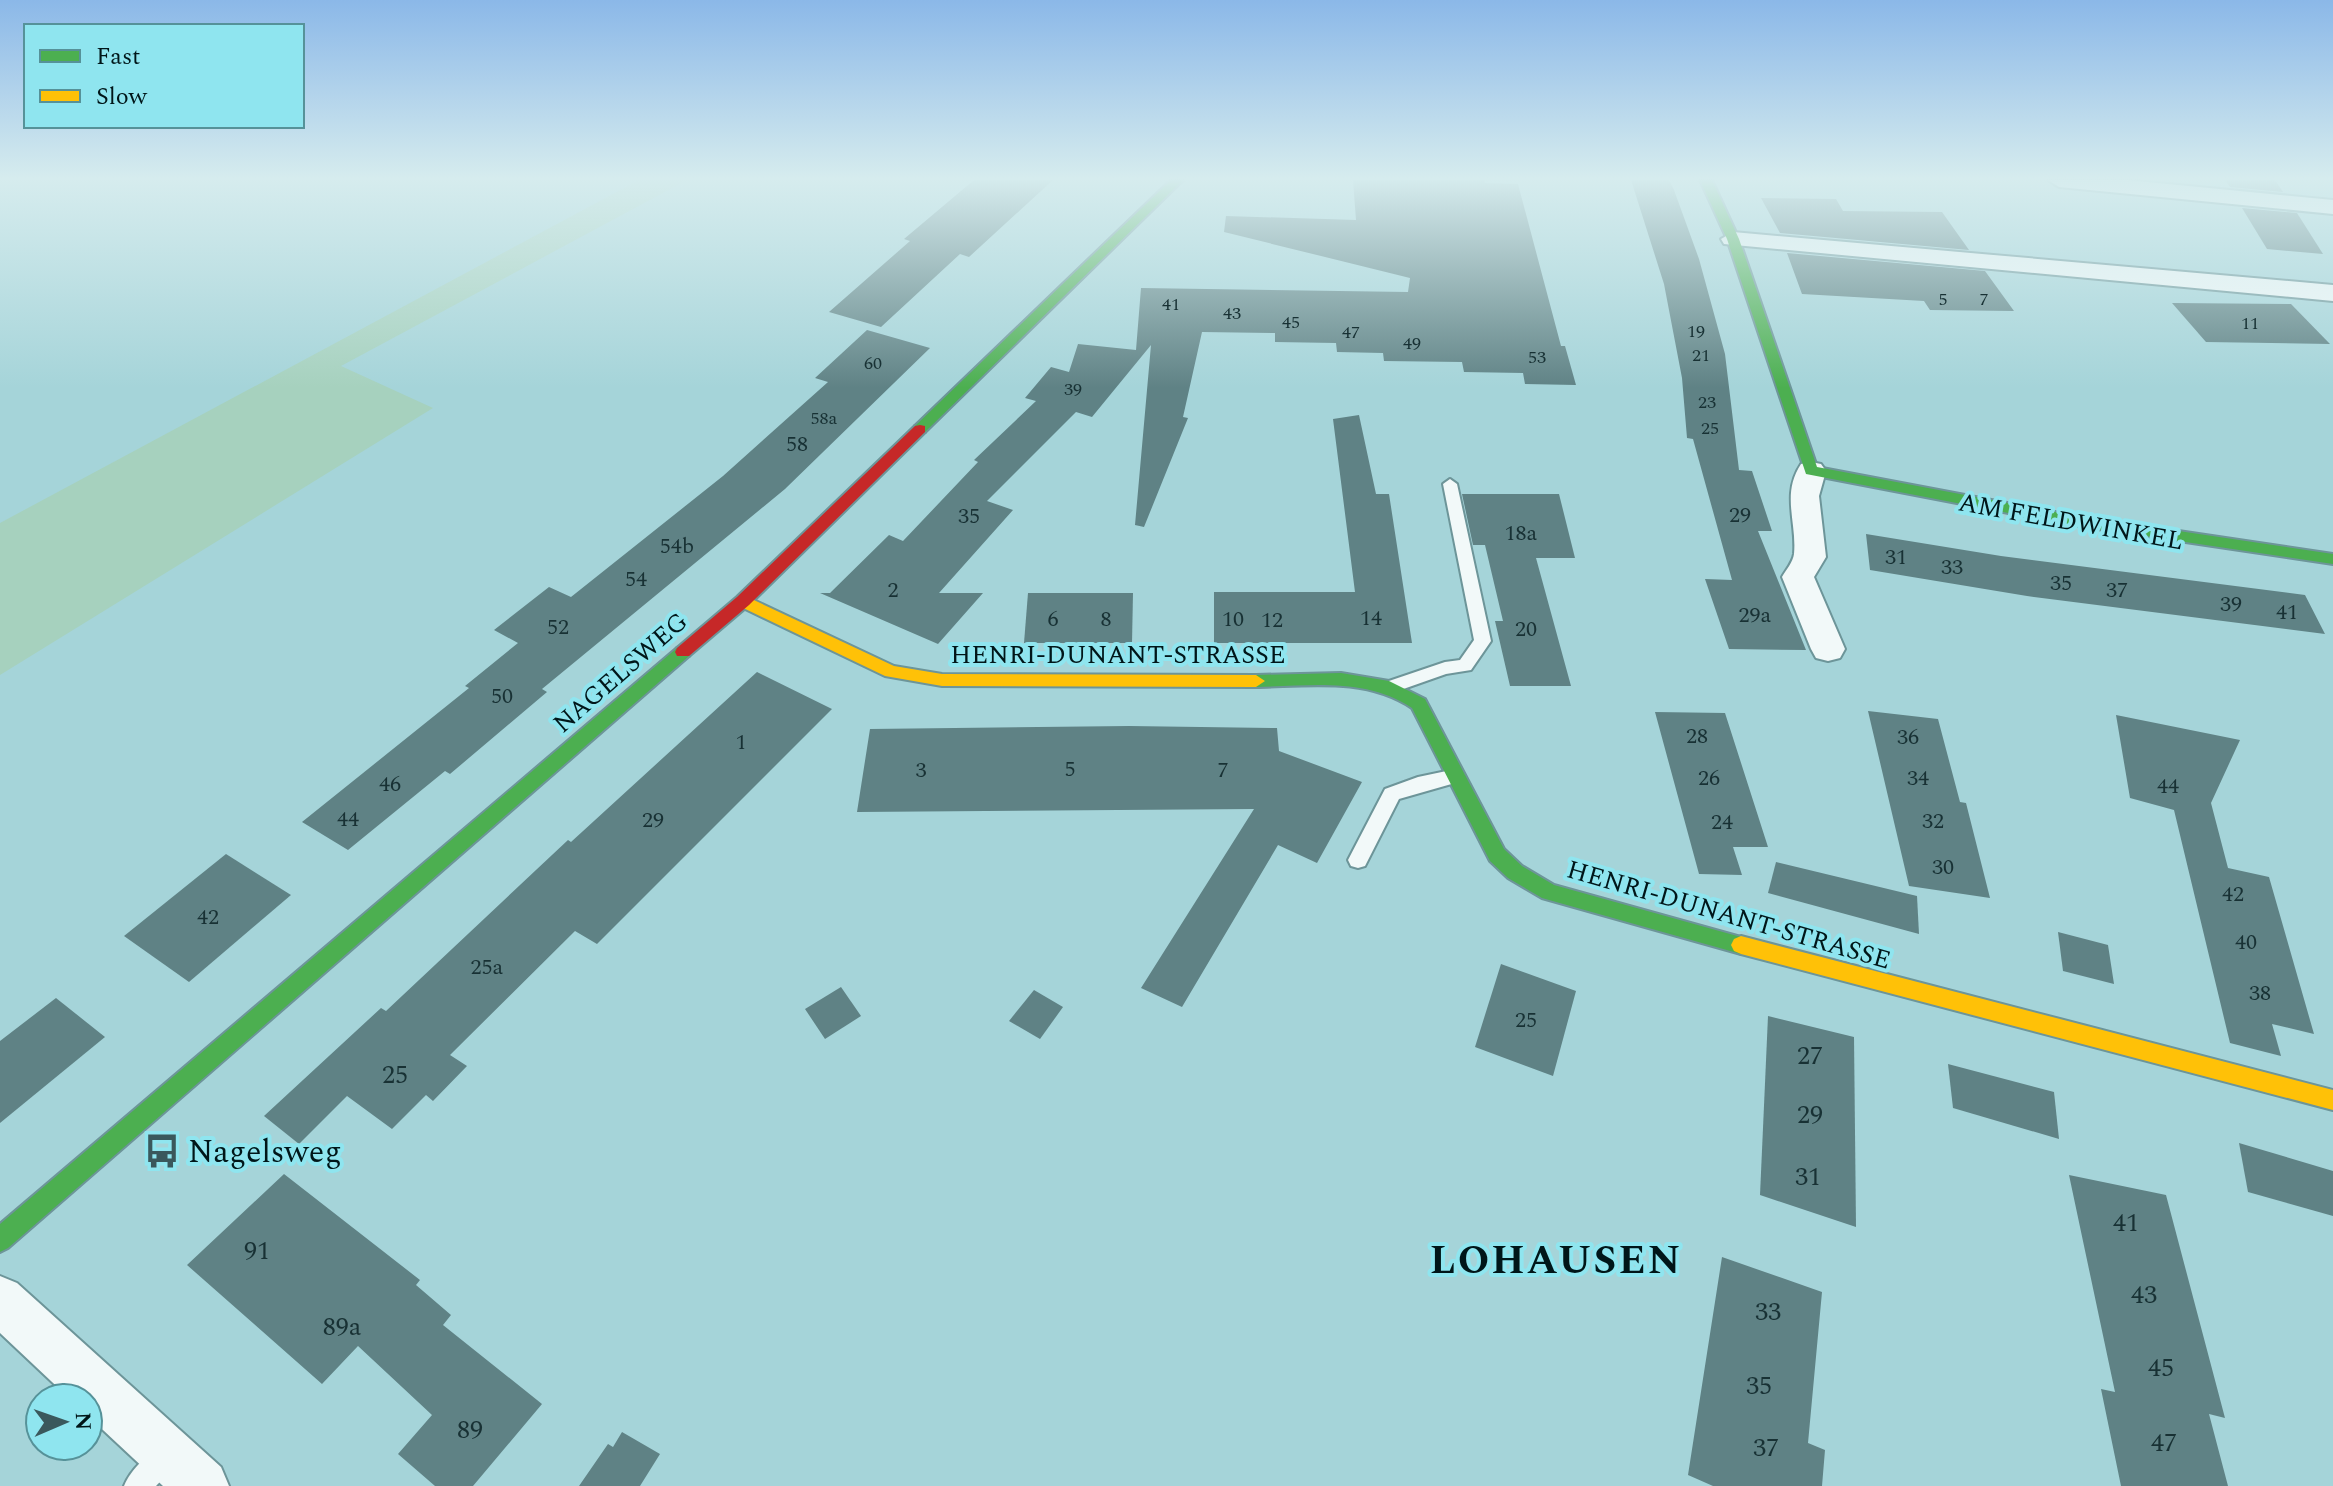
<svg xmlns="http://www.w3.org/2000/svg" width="2333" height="1486" viewBox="0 0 2333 1486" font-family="Spectral,serif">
<rect width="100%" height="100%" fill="#a5d4d9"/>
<!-- green -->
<path fill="#a6d1be" d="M639,180h48l-346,186 92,42 -433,267v-152z"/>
<!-- building -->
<g fill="#5f8285">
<path d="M974,180h79l-84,77 -9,-3 -79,73 -52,-15 81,-71 -6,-2z"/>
<path d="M1353,180h131l1,3 33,1 43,162h4l11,39 -51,-1 -2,-11 -59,-1 -2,-10 -78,-1 -1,-8 -46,-1 -1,-9 -61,-1v-9l-73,-1 -19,85 5,1 -44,109 -9,-2 16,-180 -59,72 -16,-5 -89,89 26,9 -74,83h44l-45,51 -118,-51h10l59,-58 14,6 75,-79 -4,-2 62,-59 -11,-3 26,-31 18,5 9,-28 58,6 5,-62 267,4 2,-14 -186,-46 2,-16 130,4z"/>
<path d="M1631,180h38l5,10 25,69 26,95 14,116 13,1 20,60h-14l48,119 -77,-1 -24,-70 27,1 -39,-141 -6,-1 -5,-60 -18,-94z"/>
<path d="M2225,180h50l8,12 -53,-5z"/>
<path d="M1761,198l75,1 7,12 99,1 27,38 -189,-17z"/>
<path d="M2242,208l55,5 26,41 -56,-5z"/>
<path d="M1787,253l198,18 29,40 -84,-1 -6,-9 -122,-7z"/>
<path d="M2172,303l119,1 39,40 -124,-2z"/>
<path d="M867,330l63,18 -145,141 -243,200 5,3 -97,82 -5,-3 -97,79 -46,-28 167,-134 -4,-2 53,-43 -24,-13 55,-43 22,10 152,-121 105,-94 -13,-4z"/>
<path d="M1359,415l17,79h13l23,149h-198v-51h141l-22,-173z"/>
<path d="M1462,494h97l16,64h-39l35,128h-61l-15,-65h8l-18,-76h-12z"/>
<path d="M1866,534l135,22 304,39 20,39 -298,-38 -157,-26z"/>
<path d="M1028,593h105l-1,50h-108z"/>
<path d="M757,672l75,37 -235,235 -22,-13 -125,124 17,11 -34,35 -7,-6 -34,34 -45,-33 -48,48 -35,-28 117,-108 5,3 182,-171 3,2z"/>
<path d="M1868,711l70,8 22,83 6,1 24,95 -81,-12z"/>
<path d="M1655,712l70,1 43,134h-35l9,28 -43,-1z"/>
<path d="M2116,715l124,25 -29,63 17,65 41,9 45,157 -42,-10 9,32 -51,-13 -56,-233 -44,-12z"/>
<path d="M1129,726l148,2 2,23 83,31 -45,81 -39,-18 -96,162 -41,-19 113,-179 -397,3 13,-83z"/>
<path d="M226,854l65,41 -102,87 -65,-46z"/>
<path d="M1776,862l141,34 2,38 -151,-41z"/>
<path d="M2058,932l50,13 6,39 -51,-13z"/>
<path d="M1501,964l75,27 -23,85 -78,-29z"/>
<path d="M841,987l20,29 -36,23 -20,-30z"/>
<path d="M1034,990l29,17 -23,32 -31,-18z"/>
<path d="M56,998l49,39 -105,86v-82z"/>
<path d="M1768,1016l86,21 2,190 -96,-32z"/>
<path d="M1948,1064l106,28 5,47 -106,-31z"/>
<path d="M2239,1143l94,28v45l-85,-24z"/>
<path d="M284,1174l136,106 -4,5 35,30 -8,10 99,79 -69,82h-38l-37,-32 34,-39 -74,-69 -36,38 -135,-119z"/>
<path d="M2069,1175l97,20 59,223 -16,-4 19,72h-107l-20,-97 14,3z"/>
<path d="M1722,1257l100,35 -14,151 17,7 -3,36h-109l-25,-11z"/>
<path d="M622,1432l38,22 -20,32h-61l29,-42 5,3z"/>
</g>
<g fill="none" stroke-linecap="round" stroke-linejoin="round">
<!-- lane casing -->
<g stroke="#6d9599" stroke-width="4">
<g id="lane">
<path d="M1450,479l7,5 34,157 -20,29 -25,4 -54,19 -6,-1 -3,-5 3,-5 59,-20 15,-2 14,-20 -31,-156z"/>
<path d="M1456,769l6,2 3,5 -3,5 -63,18 -34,67 -7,2 -7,-2 -3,-6 37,-71 33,-12z"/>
<path d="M166,1444l9,4 4,9 -4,9 -19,20h-32c6,-16 26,-35 42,-42z"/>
</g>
</g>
<!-- street casing -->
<g stroke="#6d9599" stroke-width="4">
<g id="street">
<path d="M2048,180h79l206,20v14l-274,-27z"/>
<path d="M1733,232l600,53v16l-609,-57 -3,-5z"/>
<path d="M1811,462l10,2 5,7 -7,25 7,61 -12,20 31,72 -5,9 -12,3 -12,-3 -5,-9 -29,-72c4,-7 11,-15 12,-23 3,-32 -13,-60 7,-90z"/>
<path d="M0,1276l17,7 204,184 8,19h-66l-75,-70v-18h-19l-69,-65z"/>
</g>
</g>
<!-- fast casing -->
<g stroke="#6d9599" stroke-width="4">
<g id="fast">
<path d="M1171,180h12l-258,252h-10v-6z"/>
<path d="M1700,180h12l27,59 78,228 254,48 262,39v10l-262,-39 -265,-51 -79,-235z"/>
<path d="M683,646l8,6 -2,4 -681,592 -8,4v-28l677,-576z"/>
<path d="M1341,673l48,8 36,18 79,150 18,17 32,19 194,54 3,6 -3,6 -7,3 -199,-56 -34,-20 -18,-17 -78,-153c-47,-31 -102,-22 -156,-21l-9,-6 9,-6z"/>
</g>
</g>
<!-- slow casing -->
<g stroke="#6d9599" stroke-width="4">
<g id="slow">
<path d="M743,595l151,71 48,8 314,1 9,6 -9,6 -314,-1 -57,-10 -148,-71 -2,-4z"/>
<path d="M1741,936l592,154v20l-592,-156 -7,-3 -3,-6 3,-6z"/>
</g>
</g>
<!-- jam casing -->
<g stroke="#6d9599" stroke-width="4">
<path id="jam" d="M920,425l5,1v6l-176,173 -60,51h-12l-2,-4 2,-4 60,-51 178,-171z"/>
</g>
<!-- lane -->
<use href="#lane" fill="#f2f9f9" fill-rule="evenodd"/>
<!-- street -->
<use href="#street" fill="#f2f9f9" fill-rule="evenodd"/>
<!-- fast -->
<use href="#fast" fill="#4caf50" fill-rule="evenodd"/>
<!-- slow -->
<use href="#slow" fill="#ffc107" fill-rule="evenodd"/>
<!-- jam -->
<use href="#jam" fill="#c62828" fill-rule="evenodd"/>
</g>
<!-- sky -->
<linearGradient id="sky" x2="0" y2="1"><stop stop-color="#8bb8e8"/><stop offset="0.46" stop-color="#d6ecee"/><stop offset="1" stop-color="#d6ecee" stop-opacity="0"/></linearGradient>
<rect width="2333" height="388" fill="url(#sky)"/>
<!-- icons -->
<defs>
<g id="bus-bare" transform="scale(2.76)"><path d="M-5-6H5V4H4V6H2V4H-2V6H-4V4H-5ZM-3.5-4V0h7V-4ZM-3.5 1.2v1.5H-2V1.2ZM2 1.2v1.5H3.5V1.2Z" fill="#3a585c" stroke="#8fe5ef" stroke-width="2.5" paint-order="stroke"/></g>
</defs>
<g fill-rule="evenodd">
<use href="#bus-bare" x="162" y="1151"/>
</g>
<g text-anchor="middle" stroke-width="8" stroke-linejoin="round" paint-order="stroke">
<!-- far-number labels -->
<g font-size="18" fill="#183134">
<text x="1943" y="305">5</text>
<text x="1984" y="305">7</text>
<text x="1171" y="310">41</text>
<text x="1232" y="319">43</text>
<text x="1291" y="328">45</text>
<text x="2250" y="329">11</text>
<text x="1696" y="337">19</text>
<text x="1351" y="338">47</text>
<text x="1412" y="349">49</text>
<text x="1701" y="361">21</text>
<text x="1537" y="363">53</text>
<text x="873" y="369">60</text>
<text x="1073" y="395">39</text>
<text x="1707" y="408">23</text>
<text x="824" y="424">58a</text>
<text x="1710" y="434">25</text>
</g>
<!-- number labels -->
<g font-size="22" fill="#183134">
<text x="797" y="451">58</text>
<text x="1740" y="522">29</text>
<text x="969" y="523">35</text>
<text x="1521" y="540">18a</text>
<text x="677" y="553">54b</text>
<text x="1896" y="564">31</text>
<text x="1952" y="574">33</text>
<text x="636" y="586">54</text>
<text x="2061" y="590">35</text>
<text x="893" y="597">2</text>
<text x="2117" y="597">37</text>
<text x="2231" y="611">39</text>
<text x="2287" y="619">41</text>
<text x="1755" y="622">29a</text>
<text x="1371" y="625">14</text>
<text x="1053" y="626">6</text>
<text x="1106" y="626">8</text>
<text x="1233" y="626">10</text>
<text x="1272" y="627">12</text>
<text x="558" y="634">52</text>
<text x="1526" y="636">20</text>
<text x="502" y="703">50</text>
<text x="1697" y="743">28</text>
<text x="1908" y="744">36</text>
<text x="741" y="749">1</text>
<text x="1070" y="776">5</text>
<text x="921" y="777">3</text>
<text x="1223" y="777">7</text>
<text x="1709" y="785">26</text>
<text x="1918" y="785">34</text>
<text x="390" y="791">46</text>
<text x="2168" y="793">44</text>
<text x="348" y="826">44</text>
<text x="653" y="827">29</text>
<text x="1933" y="828">32</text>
<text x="1722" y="829">24</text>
<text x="1943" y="874">30</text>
<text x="2233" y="901">42</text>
<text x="208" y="924">42</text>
<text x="2246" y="949">40</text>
<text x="487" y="974">25a</text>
<text x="2260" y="1000">38</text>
<text x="1526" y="1027">25</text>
</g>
<!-- street labels -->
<g font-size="26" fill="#001619" stroke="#8fe5ef">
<text transform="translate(2071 521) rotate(10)" y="9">AM FELDWINKEL</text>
<text x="1118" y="663">HENRI-DUNANT-STRASSE</text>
<text transform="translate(620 672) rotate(-41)" y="9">NAGELSWEG</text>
<text transform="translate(1729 914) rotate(16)" y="9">HENRI-DUNANT-STRASSE</text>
</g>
<!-- near-number labels -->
<g font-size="26" fill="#183134">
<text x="1810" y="1064">27</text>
<text x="395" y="1083">25</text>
<text x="1810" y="1123">29</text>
<text x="1808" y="1185">31</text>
<text x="2126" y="1231">41</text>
<text x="257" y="1259">91</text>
<text x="2144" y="1303">43</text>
<text x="1768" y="1320">33</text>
<text x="342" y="1335">89a</text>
<text x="2161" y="1376">45</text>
<text x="1759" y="1394">35</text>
<text x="470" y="1438">89</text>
<text x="2164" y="1451">47</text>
<text x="1766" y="1456">37</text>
</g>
<!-- near-poi labels -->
<g font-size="32" fill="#001619" stroke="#8fe5ef" text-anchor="start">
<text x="188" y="1162">Nagelsweg</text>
</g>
<!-- near-district labels -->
<g font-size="40" font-weight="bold" letter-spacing="2" fill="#001619" stroke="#8fe5ef">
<text x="1556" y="1273">LOHAUSEN</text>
</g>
</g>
<!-- legend -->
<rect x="24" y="24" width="280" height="104" fill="#8fe5ef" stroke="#569299" stroke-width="2"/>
<rect x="40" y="50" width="40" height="12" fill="#4caf50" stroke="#569299" stroke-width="2"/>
<text x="96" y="64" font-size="24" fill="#001619">Fast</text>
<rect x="40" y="90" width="40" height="12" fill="#ffc107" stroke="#569299" stroke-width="2"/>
<text x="96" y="104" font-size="24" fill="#001619">Slow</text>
<!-- north arrow -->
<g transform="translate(64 1422) rotate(88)"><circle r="38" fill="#8fe5ef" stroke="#569299" stroke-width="2"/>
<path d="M0-6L14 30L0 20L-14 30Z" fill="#3a585c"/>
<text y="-12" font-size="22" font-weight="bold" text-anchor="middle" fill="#001619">N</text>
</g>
</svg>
